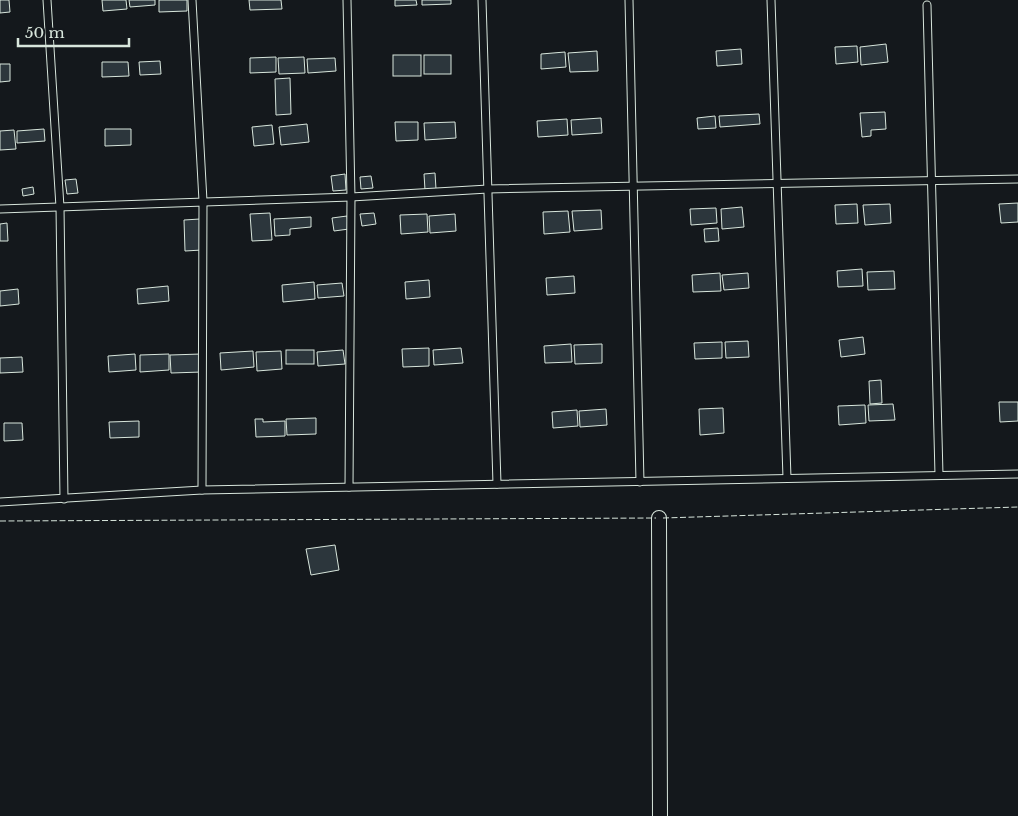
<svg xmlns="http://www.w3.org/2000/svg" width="1018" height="816" viewBox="0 0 1018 816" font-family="'Libre Baskerville',serif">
<rect width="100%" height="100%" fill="#14181c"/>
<!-- building -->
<g fill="#2c363c" stroke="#d8e6dc">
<path d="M0,0h9l1,12 -10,1z"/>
<path d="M102,0h24l1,9 -24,2z"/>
<path d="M129,0h26v5l-25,2z"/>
<path d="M159,0h28v11l-28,1z"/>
<path d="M249,0h32l1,9 -32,1z"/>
<path d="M395,0h21l1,5 -22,1z"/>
<path d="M422,0h29v4l-29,1z"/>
<path d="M886,44l2,18 -27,3 -1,-18z"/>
<path d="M857,46l1,16 -22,2 -1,-17z"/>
<path d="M741,49l1,15 -25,2 -1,-15z"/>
<path d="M597,51l1,20 -28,1 -2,-19z"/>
<path d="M565,52l1,15 -25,2v-15z"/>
<rect x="393" y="55" width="28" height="21"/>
<rect x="424" y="55" width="27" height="19"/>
<path d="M276,57v15l-26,1v-15z"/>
<path d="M304,57l1,16 -26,1 -1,-16z"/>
<path d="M335,58l1,13 -28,2 -1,-14z"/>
<path d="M160,61l1,13 -21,1 -1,-13z"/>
<path d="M102,62h26l1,14 -27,1z"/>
<path d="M0,64h10v17l-10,1z"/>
<path d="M290,78l1,36 -15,1 -1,-36z"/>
<path d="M885,112l1,17 -15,1v6l-9,1 -2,-24z"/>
<path d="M759,114l1,10 -40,3 -1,-11z"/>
<path d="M715,116l1,12 -18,1 -1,-11z"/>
<path d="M601,118l1,15 -30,2 -1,-15z"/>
<path d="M567,119l1,16 -30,2 -1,-16z"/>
<path d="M395,122h23v18l-22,1z"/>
<path d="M455,122l1,16 -31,2 -1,-17z"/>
<path d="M307,124l2,18 -28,3 -2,-18z"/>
<path d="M272,125l2,19 -20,2 -2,-19z"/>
<path d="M44,129l1,12 -28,2v-12z"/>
<path d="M105,129h26v16l-26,1z"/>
<path d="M14,130l2,19 -16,1v-19z"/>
<path d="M435,173l1,16 -11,1 -1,-16z"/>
<path d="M345,174l1,16 -13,1 -2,-15z"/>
<path d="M371,176l2,12 -12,1 -1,-12z"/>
<path d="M76,179l2,14 -11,1 -2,-14z"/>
<path d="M33,187l1,7 -11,2 -1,-7z"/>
<path d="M1018,203v19l-17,1 -2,-19z"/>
<path d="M857,204l1,19 -22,1 -1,-19z"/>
<path d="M890,204l1,19 -26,2 -2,-20z"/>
<path d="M742,207l2,20 -22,2 -1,-20z"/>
<path d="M716,208l1,15 -26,2 -1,-16z"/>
<path d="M601,210l1,19 -28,2 -2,-20z"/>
<path d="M568,211l2,21 -26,2 -1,-22z"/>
<path d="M270,213l2,27 -20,1 -2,-27z"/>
<path d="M374,213l2,11 -14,2 -2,-12z"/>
<path d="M427,214l1,18 -27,2 -1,-19z"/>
<path d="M455,214l1,17 -26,2 -1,-17z"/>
<path d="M347,216l2,13 -15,2 -2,-13z"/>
<path d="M311,217v10l-21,2v6l-15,1 -1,-17z"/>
<path d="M200,219l2,31 -17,1 -1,-31z"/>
<path d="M7,223l1,18h-8v-17z"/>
<path d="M718,228l1,13 -14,1 -1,-13z"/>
<path d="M862,269l1,17 -25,1 -1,-16z"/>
<path d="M894,271l1,18 -27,1 -1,-18z"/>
<path d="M720,273l1,18 -28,1 -1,-17z"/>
<path d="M748,273l1,15 -25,2 -2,-15z"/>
<path d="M574,276l1,17 -28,2 -1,-17z"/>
<path d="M429,280l1,17 -24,2 -1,-17z"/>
<path d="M314,282l1,17 -32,3 -1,-17z"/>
<path d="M342,283l2,13 -26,2 -1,-13z"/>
<path d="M168,286l1,15 -31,3 -1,-15z"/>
<path d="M18,289l1,15 -19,2v-15z"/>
<path d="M863,337l2,17 -24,3 -2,-17z"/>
<path d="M748,341l1,16 -23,1 -1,-16z"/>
<path d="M722,342v16l-27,1 -1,-16z"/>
<path d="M571,344l1,18 -27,1 -1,-17z"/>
<path d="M602,344v19l-27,1 -1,-19z"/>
<path d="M429,348v18l-26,1 -1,-18z"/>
<path d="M461,348l2,15 -29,2 -1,-15z"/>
<rect x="286" y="350" width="28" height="14"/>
<path d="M343,350l2,14 -27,2 -1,-14z"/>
<path d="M253,351l1,16 -33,3 -1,-17z"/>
<path d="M281,351l1,18 -25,2 -1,-19z"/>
<path d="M135,354l1,16 -27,2 -1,-16z"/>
<path d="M169,354v16l-29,2v-17z"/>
<path d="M201,354l1,18 -31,1 -1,-18z"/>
<path d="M22,357l1,15 -23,1v-15z"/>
<path d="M881,380l1,23 -12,1 -1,-23z"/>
<path d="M999,402h19v19l-18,1z"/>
<path d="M893,404l2,16 -26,1 -1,-16z"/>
<path d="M865,405l1,18 -27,2 -1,-19z"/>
<path d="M723,408l1,25 -24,2 -1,-26z"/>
<path d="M606,409l1,16 -27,2 -1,-16z"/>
<path d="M577,410l1,16 -25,2 -1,-16z"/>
<path d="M316,418v16l-29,1 -1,-16z"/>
<path d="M255,419h8v3l22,-1v15l-29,1z"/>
<path d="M139,421v16l-29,1 -1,-16z"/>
<path d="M4,423h18l1,17 -19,1z"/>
<path d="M335,545l4,25 -28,5 -5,-26z"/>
</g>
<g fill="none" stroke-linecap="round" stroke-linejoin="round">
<!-- lane casing -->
<g stroke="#d8e6dc" stroke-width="9">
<g id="lane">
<path d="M47,0l13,207 4,292"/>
<path d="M192,0l11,201 -1,289"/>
<path d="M347,0l4,197 -2,290"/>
<path d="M482,0l15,484"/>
<path d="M629,0l11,482"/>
<path d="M771,0l16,478"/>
<path d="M927,5l12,470"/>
<path d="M0,209l351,-12 137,-8 530,-10"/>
<path d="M0,502l202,-12 816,-16"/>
</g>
</g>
<!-- street casing -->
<g stroke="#d8e6dc" stroke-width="16">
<path id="street" d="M659,518l1,298"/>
</g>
<!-- lane -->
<use href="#lane" stroke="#14181c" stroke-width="7"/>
<!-- street -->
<use href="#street" stroke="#14181c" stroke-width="14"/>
<!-- fence -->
<g stroke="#d8e6dc" stroke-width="1" stroke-dasharray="6 2.5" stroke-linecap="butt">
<path d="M663,518l355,-11"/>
<path d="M0,521l656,-3"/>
</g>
</g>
<!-- scale -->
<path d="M18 38v8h111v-8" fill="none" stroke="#d8e6dc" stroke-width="2.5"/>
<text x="25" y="38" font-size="15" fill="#d8e6dc" stroke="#14181c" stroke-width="4" paint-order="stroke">50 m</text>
</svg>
